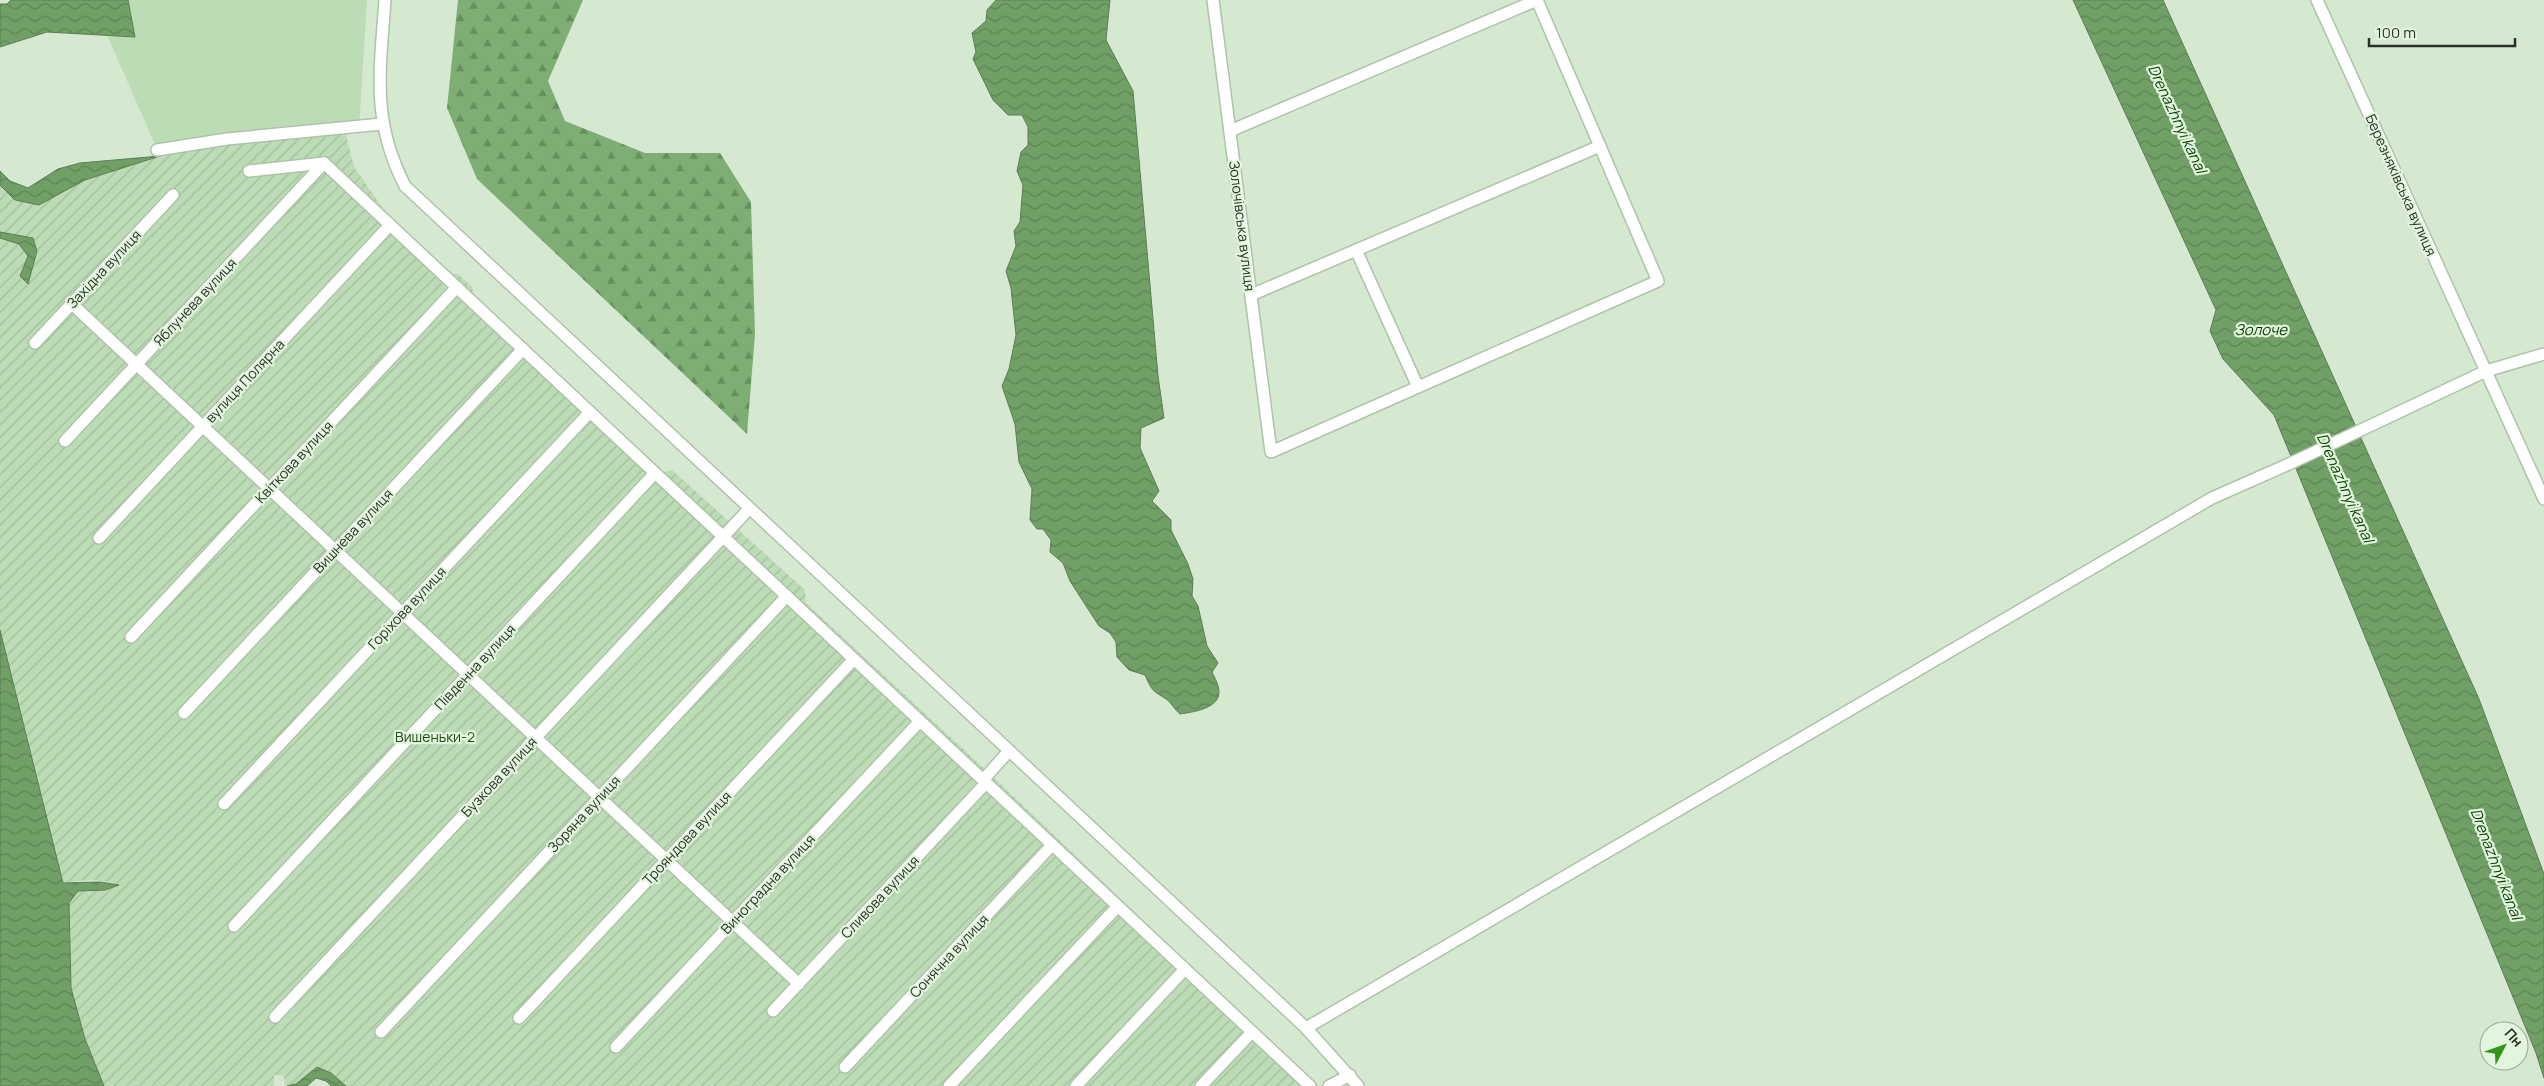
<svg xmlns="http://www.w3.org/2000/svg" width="2544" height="1086" viewBox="0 0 2544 1086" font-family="Manrope,sans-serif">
<defs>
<pattern id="forest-firs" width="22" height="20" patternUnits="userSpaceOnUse" patternTransform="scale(1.25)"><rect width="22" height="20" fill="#7eae74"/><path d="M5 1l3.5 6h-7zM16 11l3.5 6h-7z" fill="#678e5f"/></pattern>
<pattern id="garden-furrows" width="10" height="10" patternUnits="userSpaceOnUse" patternTransform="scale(1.25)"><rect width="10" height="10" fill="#bcdcb5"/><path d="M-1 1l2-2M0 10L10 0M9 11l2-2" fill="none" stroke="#a2bd9c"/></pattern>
<pattern id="water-waves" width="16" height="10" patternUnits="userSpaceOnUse" patternTransform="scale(1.25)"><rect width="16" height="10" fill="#71a067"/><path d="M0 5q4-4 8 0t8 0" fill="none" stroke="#5d8355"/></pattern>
</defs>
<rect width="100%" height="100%" fill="#d5e9d1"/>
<!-- green -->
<path fill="#bcdcb5" d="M128,0h239l-8,130 -132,14 -67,12 -53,-121 28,2z"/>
<!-- forest -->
<path fill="url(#forest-firs)" d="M458,0h125l-35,81 17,40 80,32h75l31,49 4,132 -8,100 -270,-255 -30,-71z"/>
<!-- garden -->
<path fill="url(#garden-furrows)" d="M345,131l9,36 35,50 61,57h8l14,13 2,9 188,177 10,-3 133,120 1,13 183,170 316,302 14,11h-973l-15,-13 -14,-6c-10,8 -18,18 -32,19l-1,-10 -10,-1v11h-170l-19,-47 -14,-51 -2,-85 8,-12 28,-1 13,-5c-16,-7 -39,-5 -55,-1l-63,-254v-392l19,6 9,12 -8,20 8,8 9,-33 -4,-13 -33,-6v-47l15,15 41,-3 29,-17 75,-24 67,-12z"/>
<!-- water -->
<g fill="url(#water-waves)" stroke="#5b7e54">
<path d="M11,0h117l7,37 -88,-5 -47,15v-43h7z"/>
<path d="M996,0h114l-4,40 27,51 25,285 6,42 -23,10 -1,20 19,43 -7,10 19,19v10l17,34 5,15 -1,17 6,10 9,40 11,17 -6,9c3,6 7,14 7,20 0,17 -27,20 -39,22 -5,-4 -9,-12 -14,-15 -14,-9 -14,-8 -21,-24l-16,-5 -12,-13 -1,-15 -6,-9 -11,-7 -29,-45 -7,-18 -13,-11 1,-12 -8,-11h-6l-7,-9 2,-31 -13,-27 -4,-38 -13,-38 7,-17 7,-34 -5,-47 -5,-17 10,-25 -2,-15 6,-9 3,-37 -6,-14 4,-19 7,-7v-18l-6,-12h-14l-15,-15 -20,-41 3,-7 -4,-19 14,-12 1,-11z"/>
<path d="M2073,0h90l316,699 65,175v204l-8,-25 -262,-638 -51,-56 -13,-28 6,-21z"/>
<path d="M160,156l-75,24 -46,25 -24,-5 -15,-15v-14l10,10 18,7 30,-19 22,-6z"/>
<path d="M0,232l33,6 4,13 -9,33 -8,-8 8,-20 -9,-12 -19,-6z"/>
<path d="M0,630l63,253 37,-1 19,3 -14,5 -27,1 -9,12 2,85 14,51 19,47h-104z"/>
<path d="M317,1067l14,6 15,13h-15l-5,-5 -10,-3 -9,8h-20l9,-2z"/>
</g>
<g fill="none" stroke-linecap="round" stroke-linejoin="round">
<!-- minor casing -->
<g stroke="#afc2ab" stroke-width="14">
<g id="minor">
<path d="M385,0c-5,71 -14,120 20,186l901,842 52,58"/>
<path d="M1213,0l58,452 387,-171 -121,-281"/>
<path d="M2317,0l227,499"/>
<path d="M1230,131l307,-131"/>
<path d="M157,150l70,-11 155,-15"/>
<path d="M324,163l986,923"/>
<path d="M249,171l75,-8"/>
<path d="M1356,250l62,137"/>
<path d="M1251,295l349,-149"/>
<path d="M72,304l727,680"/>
<path d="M35,343l138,-148"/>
<path d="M65,441l259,-278"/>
<path d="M99,538l291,-313"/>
<path d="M131,637l326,-350"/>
<path d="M184,713l339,-364"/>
<path d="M983,780l25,-28"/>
<path d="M224,804l366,-392"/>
<path d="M234,926l421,-453"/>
<path d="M773,1011l213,-228"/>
<path d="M275,1017l474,-508"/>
<path d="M519,1018l335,-359"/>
<path d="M1306,1028l906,-530 77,-34 197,-93 58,-17"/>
<path d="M381,1032l406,-436"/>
<path d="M616,1047l304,-326"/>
<path d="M845,1067l207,-222"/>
<path d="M949,1086l169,-180"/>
<path d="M1076,1086l109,-117"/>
<path d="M1201,1086l51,-54"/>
<path d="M1329,1086l21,-11"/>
</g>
</g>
<!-- minor -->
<use href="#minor" stroke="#fff" stroke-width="11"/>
</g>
<g text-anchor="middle" stroke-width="4.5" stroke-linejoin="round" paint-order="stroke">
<!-- street labels -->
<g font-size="14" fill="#293027" stroke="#e2f6de">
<text transform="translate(2401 185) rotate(66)" y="5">Березняківська вулиця</text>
<text transform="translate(1242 226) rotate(83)" y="5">Золочівська вулиця</text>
<text transform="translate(104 269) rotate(-47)" y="5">Західна вулиця</text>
<text transform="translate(195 302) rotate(-47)" y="5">Яблунева вулиця</text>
<text transform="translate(245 381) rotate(-47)" y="5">вулиця Полярна</text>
<text transform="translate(294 462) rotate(-47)" y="5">Квіткова вулиця</text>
<text transform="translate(353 531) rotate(-47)" y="5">Вишнева вулиця</text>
<text transform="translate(407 608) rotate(-47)" y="5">Горіхова вулиця</text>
<text transform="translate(475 667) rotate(-47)" y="5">Південна вулиця</text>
<text transform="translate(499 777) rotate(-47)" y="5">Бузкова вулиця</text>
<text transform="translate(584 814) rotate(-47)" y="5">Зоряна вулиця</text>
<text transform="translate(687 838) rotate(-47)" y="5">Трояндова вулиця</text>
<text transform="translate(768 884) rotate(-47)" y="5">Виноградна вулиця</text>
<text transform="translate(880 897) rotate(-47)" y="5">Сливова вулиця</text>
<text transform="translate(949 956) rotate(-47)" y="5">Сонячна вулиця</text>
</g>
<!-- park labels -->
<g font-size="14" fill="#1f4d14" stroke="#e2f6de">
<text x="435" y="742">Вишеньки-2</text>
</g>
<!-- water labels -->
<g font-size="15" font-style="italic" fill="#0c3c00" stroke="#e2f6de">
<text transform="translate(2177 119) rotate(65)" y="5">Drenazhnyi kanal</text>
<text x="2261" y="335">Золоче</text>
<text transform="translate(2345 488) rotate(66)" y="5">Drenazhnyi kanal</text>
<text transform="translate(2496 864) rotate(69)" y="5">Drenazhnyi kanal</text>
</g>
</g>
<!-- north arrow -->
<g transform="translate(2504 1046) rotate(49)"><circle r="24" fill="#e2f6de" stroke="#98a795"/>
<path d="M0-4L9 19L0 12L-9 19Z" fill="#339517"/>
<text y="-8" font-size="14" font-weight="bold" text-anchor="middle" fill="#293027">Пн</text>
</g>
<!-- scale -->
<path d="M2369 38v8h146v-8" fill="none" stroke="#293027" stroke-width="2.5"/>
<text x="2376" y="38" font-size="15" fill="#293027" stroke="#e2f6de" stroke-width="4" paint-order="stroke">100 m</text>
</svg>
